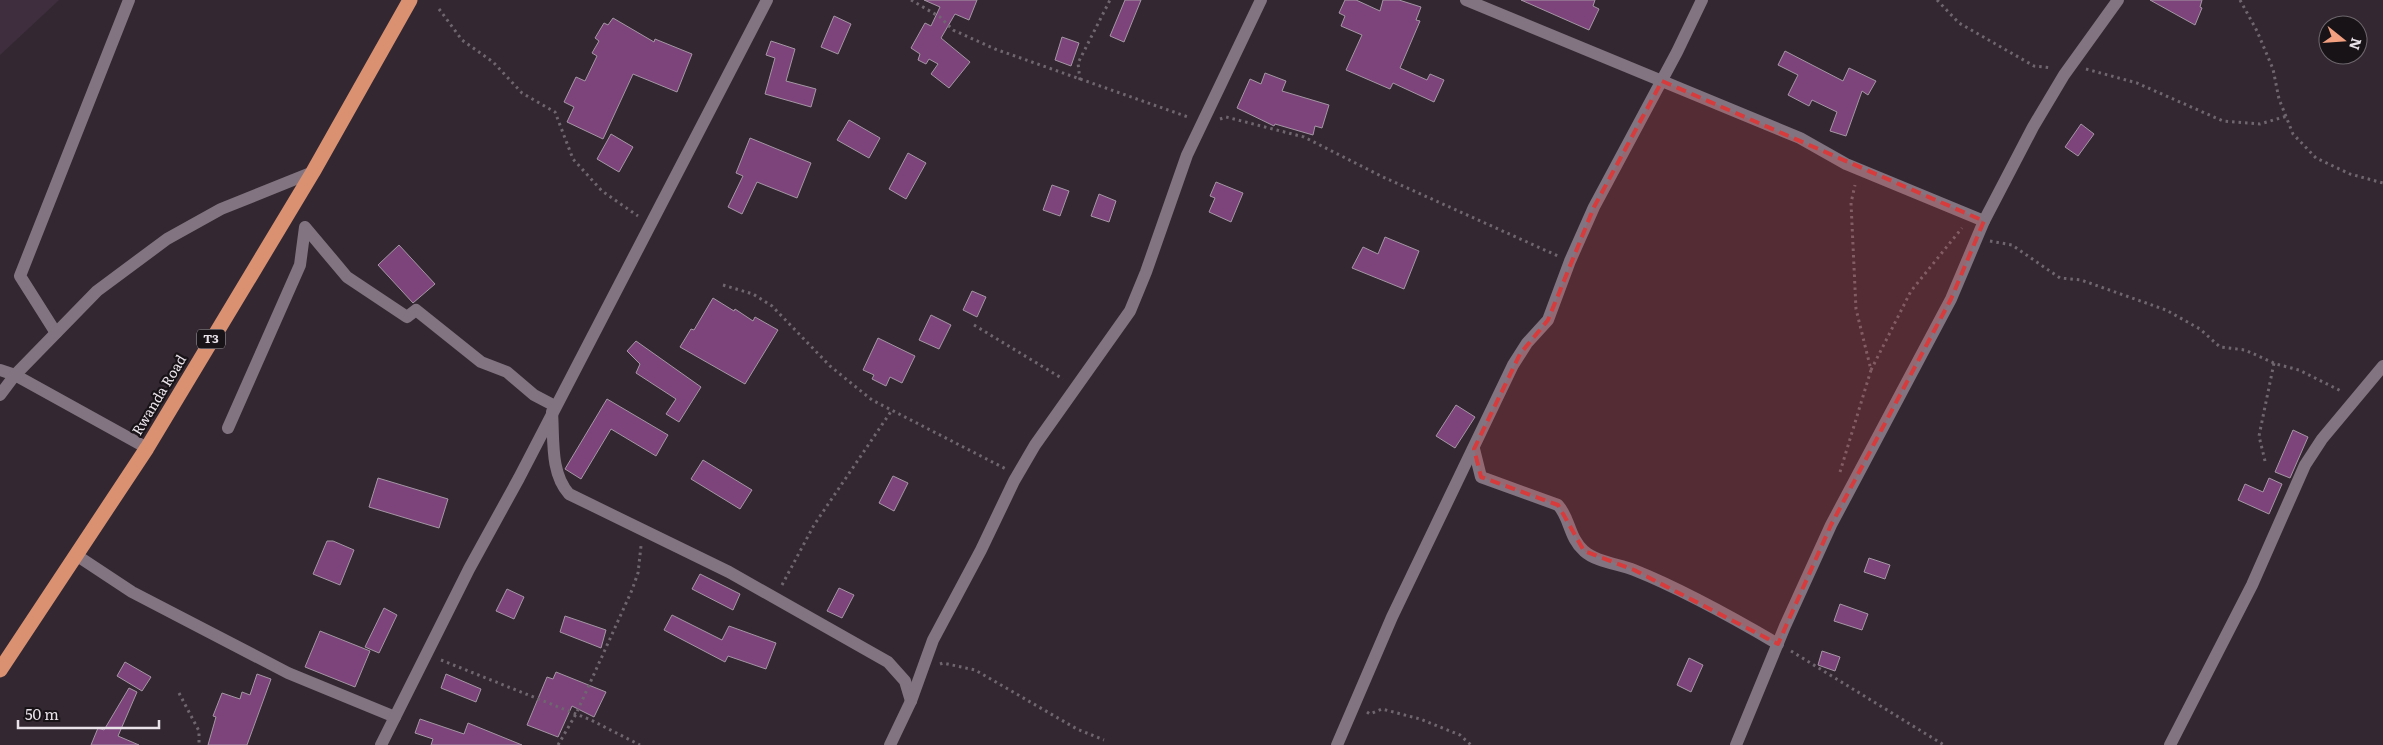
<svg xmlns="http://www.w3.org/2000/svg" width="2383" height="745" viewBox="0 0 2383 745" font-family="Literata,serif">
<rect width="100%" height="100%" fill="#332832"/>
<!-- built -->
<path fill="#3f2f3e" d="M0,0h59l-59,55z"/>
<!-- building -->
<g fill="#7d447c" stroke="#a597a4">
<path d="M924,0h53l-8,20 -14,-6 -14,24 29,24 -21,26 -18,-14 7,-10 -9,-5 -3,5 -8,-4 2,-6 -9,-6 14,-25 6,3 9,-19z"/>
<path d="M1125,0h16l-17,42 -14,-6z"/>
<path d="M1345,0h11l24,11 3,-11h16l22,7 -5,13 4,1 -20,47 27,12 3,-6 14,6 -10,22 -41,-19 -3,6 -44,-19 16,-35 -21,-9 4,-10 -6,-3z"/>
<path d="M1521,0h74l-2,6 6,3 -10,21z"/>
<path d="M2150,0h52l-2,7 2,1 -7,17z"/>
<path d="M834,16l17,8 -13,30 -17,-7z"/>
<path d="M613,18l41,24 1,-3 37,15 -15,38 -44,-18 -30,65 -36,-17 7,-15 -10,-5 12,-25 9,4 12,-25 -5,-3 7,-12 -4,-3 9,-15 4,2z"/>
<path d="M1062,37l17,6 -8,23 -16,-6z"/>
<path d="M771,41l24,8 -9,32 30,8 -5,18 -46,-13 10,-36 -9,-3z"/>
<path d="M1785,51l58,30 6,-13 27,13 -8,14 -6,-4 -16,45 -16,-5 7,-19 -25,-12 -3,6 -21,-11 10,-20 -20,-10z"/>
<path d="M1265,73l21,8 -4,10 47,14 -7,23 -7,-2 -2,9 -38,-11 -1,2 -37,-18 13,-29 11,5z"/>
<path d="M849,120l31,18 -11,20 -32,-18z"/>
<path d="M2081,124l13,10 -16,22 -13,-9z"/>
<path d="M611,134l22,13 -14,25 -22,-13z"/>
<path d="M750,138l61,25 -14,35 -40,-16 -15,32 -14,-7 15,-31 -7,-3z"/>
<path d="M908,153l18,10 -20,36 -17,-10z"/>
<path d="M1216,182l27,11 -12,29 -22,-10 6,-14 -5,-2z"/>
<path d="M1052,185l17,6 -9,25 -17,-6z"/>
<path d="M1099,194l17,7 -7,21 -18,-6z"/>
<path d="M1385,237l34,14 -15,38 -52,-21 11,-21 15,7z"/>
<path d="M399,245l36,39 -22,19 -35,-38z"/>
<path d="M972,291l14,6 -9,20 -14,-7z"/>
<path d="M713,298l21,13 1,-2 18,12 2,-4 23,13 -33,54 -65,-37 11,-18 3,1z"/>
<path d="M931,315l20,10 -12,24 -20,-9z"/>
<path d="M878,338l37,18 -13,27 -12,-6 -4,9 -14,-7 2,-4 -11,-5z"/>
<path d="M636,341l65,46 -22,35 -13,-8 10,-15 -40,-26 4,-9 -13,-13z"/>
<path d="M607,399l61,36 -12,21 -45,-27 -30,50 -16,-10z"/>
<path d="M1456,405l19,12 -20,31 -19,-12z"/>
<path d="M2293,430l15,7 -18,41 -15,-6z"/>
<path d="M703,460l49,30 -12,19 -49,-30z"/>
<path d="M893,476l15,7 -14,28 -15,-8z"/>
<path d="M378,478l70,21 -9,29 -70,-21z"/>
<path d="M2269,478l13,6 -13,30 -31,-14 7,-16 18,8z"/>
<path d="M327,541h6l21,9 -14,35 -27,-11z"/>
<path d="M1869,558l21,7 -5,14 -21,-7z"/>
<path d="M700,574l40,20 -7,16 -41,-21z"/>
<path d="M839,588l15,7 -12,23 -15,-7z"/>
<path d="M507,589l17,8 -10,22 -18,-8z"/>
<path d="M1840,604l28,10 -6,16 -28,-9z"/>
<path d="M384,608l13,7 -18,38 -14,-6z"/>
<path d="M672,615l50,25 7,-14 47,17 -10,26 -38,-13 -3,6 -61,-32z"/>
<path d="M565,616l41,14 -5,18 -41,-16z"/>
<path d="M320,631l50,20 -15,36 -50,-20z"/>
<path d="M1822,651l18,6 -5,14 -17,-6z"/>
<path d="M1689,658l14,7 -12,27 -14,-7z"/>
<path d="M125,662l26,15 -9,14 -25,-15z"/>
<path d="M556,672l50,20 -12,25 -22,-11 -14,31 -31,-12 20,-48 6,2z"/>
<path d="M257,674l14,5 -24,66h-39l8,-28 -3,-1 9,-23 18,6 2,-7 8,3z"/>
<path d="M446,674l35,15 -5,13 -35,-14z"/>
<path d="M129,688l8,4 -19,44 21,9h-48l7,-17 6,2z"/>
<path d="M420,719l44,15 4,-11 54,22h-91l2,-6 -18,-6z"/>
</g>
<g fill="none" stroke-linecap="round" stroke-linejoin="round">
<!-- path -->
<g stroke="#6f666f" stroke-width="3" stroke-dasharray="2.5 4" stroke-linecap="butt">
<path d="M911,0l29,17 13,13 42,19 193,68"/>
<path d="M1937,0l22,23 75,43 18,2"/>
<path d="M2240,0l17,31 16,38 6,30 14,35 23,24 34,16 33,9"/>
<path d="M439,9l23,31 31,22 29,31 33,19 18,47 29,32 36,25"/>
<path d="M2086,69l51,14 86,38 37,3 27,-8"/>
<path d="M1080,80l-2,-17 32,-63"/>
<path d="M1220,119l6,-2 78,20 79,40 175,79"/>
<path d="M1990,241l22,4 48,33 21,2 85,30 34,19 20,18 25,3 31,14 23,6 42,21"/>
<path d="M723,285l30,9 19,12 58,60 42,34 134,69"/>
<path d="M974,325l89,54"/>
<path d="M1871,370l40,-79 51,-63"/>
<path d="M2265,461l-6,-25 15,-73"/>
<path d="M1840,472l31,-102 -15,-61 -5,-106 4,-18"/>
<path d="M782,585l32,-60 78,-115"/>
<path d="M1791,651l153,94"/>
<path d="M441,660l150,60 49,25"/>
<path d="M940,664l3,-1 32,7 102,59 27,11"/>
<path d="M179,693l20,38v14"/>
<path d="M1367,712l3,2 12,-5 38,10 40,16 11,10"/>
<path d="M558,745l18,-31 56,-124 6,-17 3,-27"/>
</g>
<!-- minor -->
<g stroke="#827581" stroke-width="12">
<path d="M1466,0l334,138 46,26 138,57"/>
<path d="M56,333l-36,-57 109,-276"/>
<path d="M0,370l15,5 132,73"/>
<path d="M0,395l15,-20 82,-84 70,-52 54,-30 92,-37"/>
<path d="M552,412c2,27 -2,61 17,82l160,78 159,90 17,19 6,20"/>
<path d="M228,428l72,-163 5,-38 42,50 60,40 9,-7 65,52 26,10 27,23 21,11"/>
<path d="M1474,449l7,28 77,28c12,13 11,33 26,46 12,11 35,13 50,19 50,20 98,47 144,74"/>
<path d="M76,555l56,37 156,81 107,44"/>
<path d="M381,745l88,-176 50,-91 248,-478"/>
<path d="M890,745l21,-44 22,-61 48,-90 33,-69 21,-36 95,-134 16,-39 41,-117 74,-155"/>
<path d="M1337,745l55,-128 121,-252 14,-22 21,-23 22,-59 24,-54 83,-155 25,-52"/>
<path d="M1736,745l49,-119 46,-101 120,-226 33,-78 49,-94 31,-52 54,-75"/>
<path d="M2170,745l82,-160 53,-120 17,-26 61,-73"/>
</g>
<!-- highway -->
<path stroke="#da9171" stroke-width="15" d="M0,670l147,-222 166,-276 97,-172"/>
</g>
<!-- marked area -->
<path fill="#d83b3b" fill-opacity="0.2" stroke="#d83b3b" stroke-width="4" stroke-dasharray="10 6" stroke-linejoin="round" d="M1662,81l322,140 -33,78 -120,226 -53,119 -144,-74 -50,-19 -26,-46 -77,-28 -7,-28 46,-95 28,-34 46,-113z"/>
<g text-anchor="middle" stroke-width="4.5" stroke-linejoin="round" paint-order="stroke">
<!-- shield labels -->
<rect fill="#181317" stroke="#aaa4aa" stroke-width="1" x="197" y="329.5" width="28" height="19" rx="4"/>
<g font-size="12" font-weight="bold" fill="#e9e2e9">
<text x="211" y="343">T3</text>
</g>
<!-- street labels -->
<g font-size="14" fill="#e9e2e9" stroke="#181317">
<text transform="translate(159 395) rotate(-59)" y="5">Rwanda Road</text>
</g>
</g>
<!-- north arrow -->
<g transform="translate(2343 40) rotate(107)"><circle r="24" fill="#181317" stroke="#6c666b"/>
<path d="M0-4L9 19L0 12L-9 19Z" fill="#f2a080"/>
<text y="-8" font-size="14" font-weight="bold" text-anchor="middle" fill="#e9e2e9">N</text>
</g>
<!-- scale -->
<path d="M18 720v8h141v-8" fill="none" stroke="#e9e2e9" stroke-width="2.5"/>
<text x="25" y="720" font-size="15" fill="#e9e2e9" stroke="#181317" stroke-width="4" paint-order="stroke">50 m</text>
</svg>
